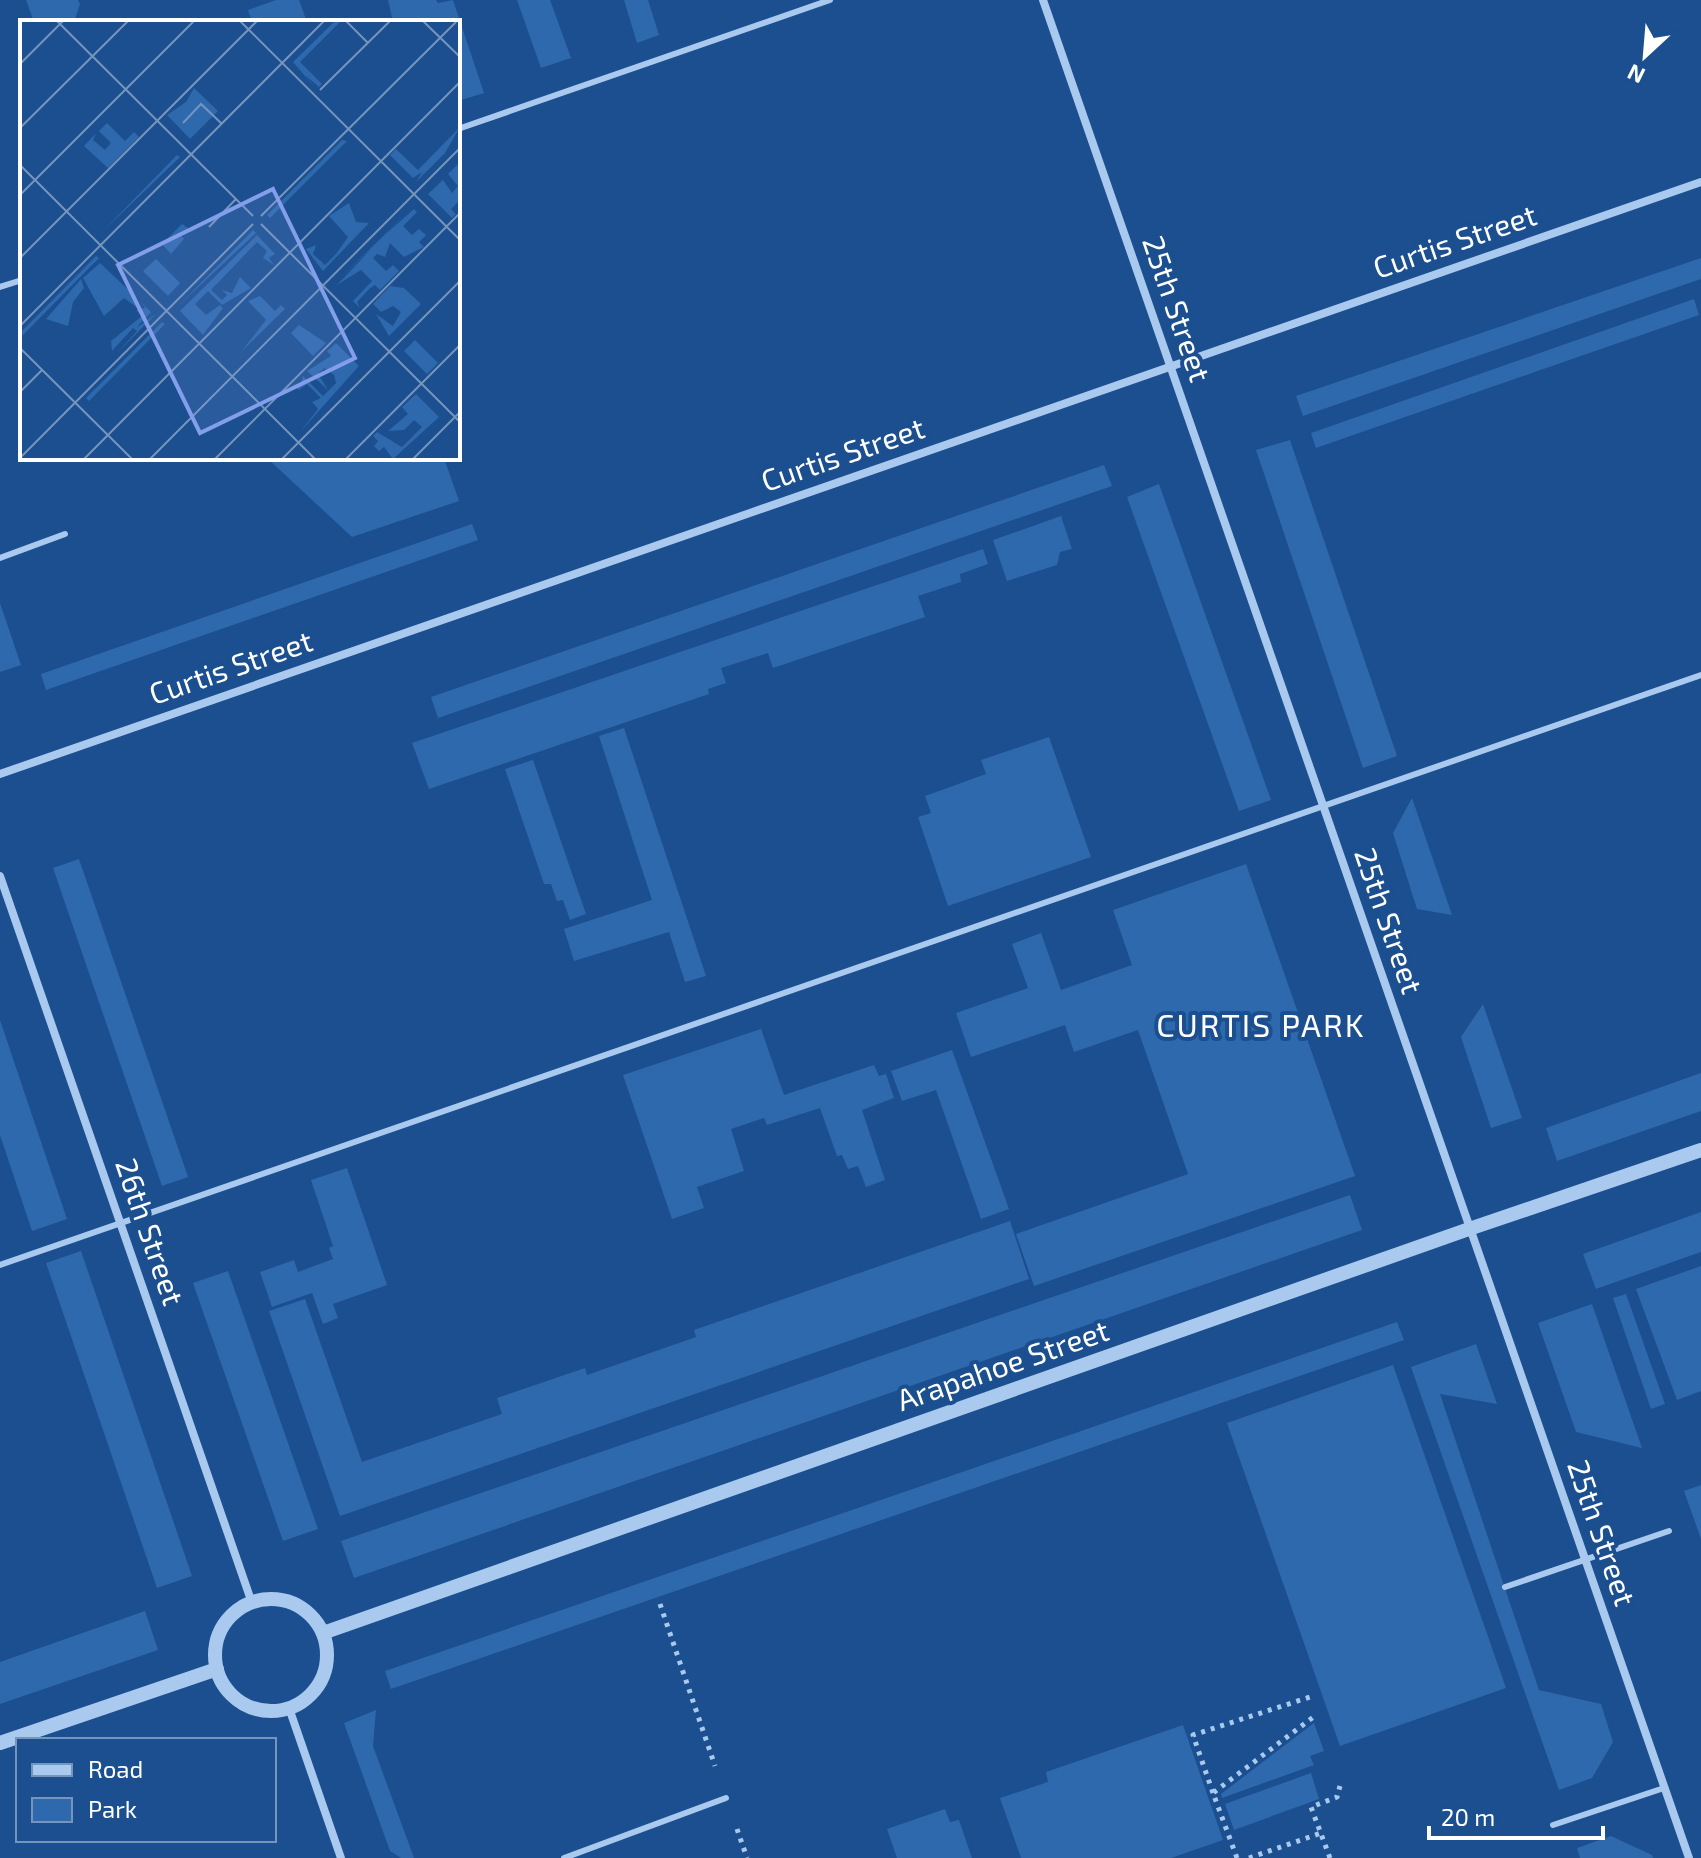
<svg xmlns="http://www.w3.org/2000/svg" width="1701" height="1858" viewBox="0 0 1701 1858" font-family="'Exo 2',sans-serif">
<rect width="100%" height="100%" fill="#1b4f8f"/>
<!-- green -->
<g fill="#2e69ad">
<path d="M26,0h52l2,4 -6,18h-40z"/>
<path d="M276,0h23l8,22h-55l-4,-12z"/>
<path d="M388,0h48l2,3 15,-3 31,93 -26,8v-79h-65z"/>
<path d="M517,0h33l21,58 -30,10z"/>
<path d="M624,0h24l11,35 -22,8z"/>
<path d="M1701,258v21l-398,137 -7,-20z"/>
<path d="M1694,299l5,16 -383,133 -5,-15z"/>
<path d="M1290,440l107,316 -34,12 -107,-318z"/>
<path d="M267,458h177l15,43 -107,36z"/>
<path d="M1104,465l8,21 -674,232 -7,-21z"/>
<path d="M1159,484l112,316 -32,11 -112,-314z"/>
<path d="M1061,516l11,33 -12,3 -3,13 -50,16 -14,-41z"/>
<path d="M472,524l6,16 -432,150 -5,-16z"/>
<path d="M983,549l5,15 -28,10 1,8 -43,14 7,21 -152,51 -5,-15 -47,15 5,15 -18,6 1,5 -280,95 -17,-46z"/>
<path d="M0,603l21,62 -21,7z"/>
<path d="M624,728l82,248 -21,6 -16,-50 -95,29 -10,-32 88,-29 -53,-164z"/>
<path d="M1049,737l42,120 -143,49 -30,-89 13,-4 -6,-17 61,-22 -5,-14z"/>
<path d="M533,760l53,154 -16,6 -7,-20 -6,1 -6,-17h-7l-39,-115z"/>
<path d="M1412,798l40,117 -35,-6 -24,-76z"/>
<path d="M79,859l109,318 -26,9 -109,-318z"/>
<path d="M1246,864l109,312 -321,110 -18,-52 172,-60 -50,-144 -64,22 -9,-27 -94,32 -15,-44 72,-25 -16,-44 29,-11 20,57 71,-25 -19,-55z"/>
<path d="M1483,1004l39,114 -31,10 -30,-91z"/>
<path d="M0,1020l67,199 -35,12 -32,-96z"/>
<path d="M761,1029l23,66 90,-30 5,11 7,-2 8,24 -32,12 23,70 -19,7 -8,-21 -10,3 -6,-14 -5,1 -17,-48 -53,17 -3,-7 -33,11 13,42 -47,16 7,21 -32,11 -49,-144z"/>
<path d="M952,1050l57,159 -28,10 -45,-129 -34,11 -11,-30z"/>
<path d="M1701,1073v38l-144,50 -11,-33z"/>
<path d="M347,1168l40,117 -54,19 5,14 -15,6 -11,-31 -40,14 -12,-35 34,-12 4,12 35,-13 -4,-11 4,-2 -22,-66z"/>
<path d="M1350,1195l12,35 -1008,348 -13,-37z"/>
<path d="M1701,1212v40l-105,37 -13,-35z"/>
<path d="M1010,1221l19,58 -689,237 -71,-205 36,-12 57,163 140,-48 -5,-16 88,-30 2,7 109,-38 -2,-7z"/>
<path d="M81,1251l111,325 -35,12 -111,-325z"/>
<path d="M1701,1266v125l-24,9 -41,-111z"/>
<path d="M228,1271l90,258 -35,12 -90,-258z"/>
<path d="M1626,1294l39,110 -14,5 -38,-111z"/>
<path d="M1592,1304l50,144 -66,-16 -38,-109z"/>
<path d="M1397,1322l7,18 -1013,349 -6,-18z"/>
<path d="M1476,1344l21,60 -57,-10 99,296 62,14 12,38 -21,36 -33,12 -148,-423z"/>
<path d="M1393,1365l113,323 -166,58 -113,-323z"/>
<path d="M1701,1485v54l-17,-48z"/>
<path d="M145,1611l13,39 -158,54v-42z"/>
<path d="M376,1710l-3,36 41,112h-13l-11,-7 -46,-128z"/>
<path d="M1314,1723l10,28 -14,5 4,9 -92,33 -1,-4z"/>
<path d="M1183,1725l40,115 -52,18h-150l-21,-60 48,-16 -2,-10z"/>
<path d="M1311,1773l8,26 -85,31 -9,-26z"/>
<path d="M945,1809l5,13 9,-2 13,38h-75l-10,-29z"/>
<path d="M1611,1836l41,19 1,3h-73l-3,-10z"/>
</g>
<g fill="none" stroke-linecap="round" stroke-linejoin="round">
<!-- path -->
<g stroke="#a9c9ee" stroke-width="5" stroke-dasharray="4 6" stroke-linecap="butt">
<path d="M660,1604l55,162"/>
<path d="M1213,1793l-20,-58 117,-38"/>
<path d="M737,1829l10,29"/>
<path d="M1237,1858l-24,-65 103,-78"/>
<path d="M1249,1858l72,-25"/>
<path d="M1330,1858l-19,-51 26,-10 3,-11"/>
</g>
<!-- service -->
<g stroke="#a9c9ee" stroke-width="6">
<path d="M458,129l372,-129"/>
<path d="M0,287l22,-7"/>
<path d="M0,558l65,-24"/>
<path d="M0,1265l1701,-590"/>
<path d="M1505,1587l164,-56"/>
<path d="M1553,1825l111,-37"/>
<path d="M564,1858l162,-60"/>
</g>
<!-- minor -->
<g stroke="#a9c9ee" stroke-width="8">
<path d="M1043,0l646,1858"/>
<path d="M0,774l1701,-592"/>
<path d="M0,876l252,727"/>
<path d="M289,1708l52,150"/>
</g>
<!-- tertiary -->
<g stroke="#a9c9ee" stroke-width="14">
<circle cx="271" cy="1655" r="56"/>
<path d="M323,1633l1146,-404 232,-79"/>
<path d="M0,1743l217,-74"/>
</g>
</g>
<g text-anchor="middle" stroke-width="8" stroke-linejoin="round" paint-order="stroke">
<!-- street labels -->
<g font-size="30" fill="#fff" stroke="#1b4f8f">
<text transform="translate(1455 242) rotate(-19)" y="10">Curtis Street</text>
<text transform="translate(1176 309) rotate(71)" y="10">25th Street</text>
<text transform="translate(843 455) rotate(-19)" y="10">Curtis Street</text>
<text transform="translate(231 668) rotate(-19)" y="10">Curtis Street</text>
<text transform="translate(1388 921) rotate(71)" y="10">25th Street</text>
<text transform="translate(149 1232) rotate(71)" y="10">26th Street</text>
<text transform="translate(1003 1366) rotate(-19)" y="10">Arapahoe Street</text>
<text transform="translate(1601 1533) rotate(71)" y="10">25th Street</text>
</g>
<!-- neighbourhood labels -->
<g font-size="32" letter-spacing="2" fill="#fff" stroke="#1b4f8f">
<text x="1261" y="1037">CURTIS PARK</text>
</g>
</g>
<!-- overview -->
<g transform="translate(20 20)">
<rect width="440" height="440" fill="#1b4f8f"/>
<path d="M314,2h6l-40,40 22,22 -3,3 -14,-12 11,14 -23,-27zM174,68l24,23 -28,28 -23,-24 19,-13zM87,103l18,18 9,-9 5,5 -31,31 -24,-22 12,-13 -3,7 12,10 6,-7 -12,-12zM440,107l-15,26 -29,29 6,-10 -9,6 -23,-23 6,-6 22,21zM322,120l5,1 -77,77 -3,-3zM157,135l3,2 -78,75zM440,142v38l-9,9 5,5 -4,4 -24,-24 15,-14 9,13 6,-7 -10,-12zM329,183l7,19 13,1 -46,48 -17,-22 10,-4 -3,9 12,11 11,-11 12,-17 -19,-21zM393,187l-27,27 28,-25 3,3 -14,14 9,9 7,-6 7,6 -7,7 5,5 -20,10 -14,-14 -5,14 -8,-3 -4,4 13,13 7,-6 6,6 -19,19 -5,-5 -6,4 -12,13 3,6 -7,-7 19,-20 -11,-11 -24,15 35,-37 -37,35zM162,204l11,7 -13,3 4,5 -13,15 -9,-10zM233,210l3,3 -79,74zM237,215l18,19 -6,4 5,7 -11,-7 4,-7 -10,-9 -46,48 11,10 5,-5 -5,-5 10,3 8,-16 11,11 -29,17 -14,-14 -13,13 11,11 14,-10 3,3 -20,27 -23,-24zM76,236l3,2 -76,77 -3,-2zM136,239l24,24 -12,13 -25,-25zM80,243l36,34v10l-12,-9 -20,18 -21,-38zM61,259l3,9 -11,14 -5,24 -22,-7zM370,266l14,2 17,16 -32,32 -13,-22 17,12 8,-14 -8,-6 -12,6 -8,-8zM240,276l15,15 6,-6 4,4 -44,43 25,-32 -18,-19zM122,283l9,9 -15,16 20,-14 -40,40 21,-23 -4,-3 -21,23 -1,-10 31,-25 -6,-6 9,-2zM142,302l3,2 -76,77 -3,-3zM279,305l27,18 -13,13 -22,-23zM395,320l23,23 -11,11 -23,-23zM316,323l23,23 -59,66 18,-23 -6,-7 9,-4 -14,-14 -8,6 -6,-6 7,3 3,-11 20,20 13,-13 -2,-8 -10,-7 -6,6 10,16 -21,-19 24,-15 -4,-5zM396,374l23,23 -46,42 -9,-12 -5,4 -5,-5 4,-5 -5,-5 4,-4 25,15 20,-20 -8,-7 -10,10 -16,1 20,-17 -6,-7z" fill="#2e69ad"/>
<path fill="none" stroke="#7695bc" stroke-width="2" d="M37,1l196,195M220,1l220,219M326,1l22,22M403,1l37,36M0,44l43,-43M300,70l70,-69M163,103l18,-19 21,20M0,108l108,-107M0,145l295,294M0,175l174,-174M241,196l196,-195M241,204l199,198M189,207l27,-28M0,238l237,-237M0,306l304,-305M0,328l112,111M0,372l22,-22M0,438l233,-234M64,439l376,-377M130,439l310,-311M195,439l245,-246M262,439l178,-178M326,439l114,-114M393,439l47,-47"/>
<path fill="#839eea" fill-opacity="0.15" stroke="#839eea" stroke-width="4" d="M253,169l82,169 -155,75 -82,-168z"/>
<rect width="440" height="440" fill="none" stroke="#fff" stroke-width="4"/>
</g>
<!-- legend -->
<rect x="16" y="1738" width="260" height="104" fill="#1b4f8f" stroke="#7695bc" stroke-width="2"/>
<rect x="32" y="1764" width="40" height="12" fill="#a9c9ee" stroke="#7695bc" stroke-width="2"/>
<text x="88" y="1778" font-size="24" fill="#ffffff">Road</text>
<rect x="32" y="1798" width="40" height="24" fill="#2e69ad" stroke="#7695bc" stroke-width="2"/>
<text x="88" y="1818" font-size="24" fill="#ffffff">Park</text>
<!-- north arrow -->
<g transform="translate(1645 56) rotate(206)" stroke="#1b4f8f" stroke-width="6" paint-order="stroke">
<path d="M0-6L14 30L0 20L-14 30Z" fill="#ffffff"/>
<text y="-12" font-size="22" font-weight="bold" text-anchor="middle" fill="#ffffff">N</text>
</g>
<!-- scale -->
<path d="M1429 1826v12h174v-12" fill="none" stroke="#ffffff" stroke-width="4"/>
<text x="1441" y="1826" font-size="24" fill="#ffffff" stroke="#1b4f8f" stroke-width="6" paint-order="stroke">20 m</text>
</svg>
